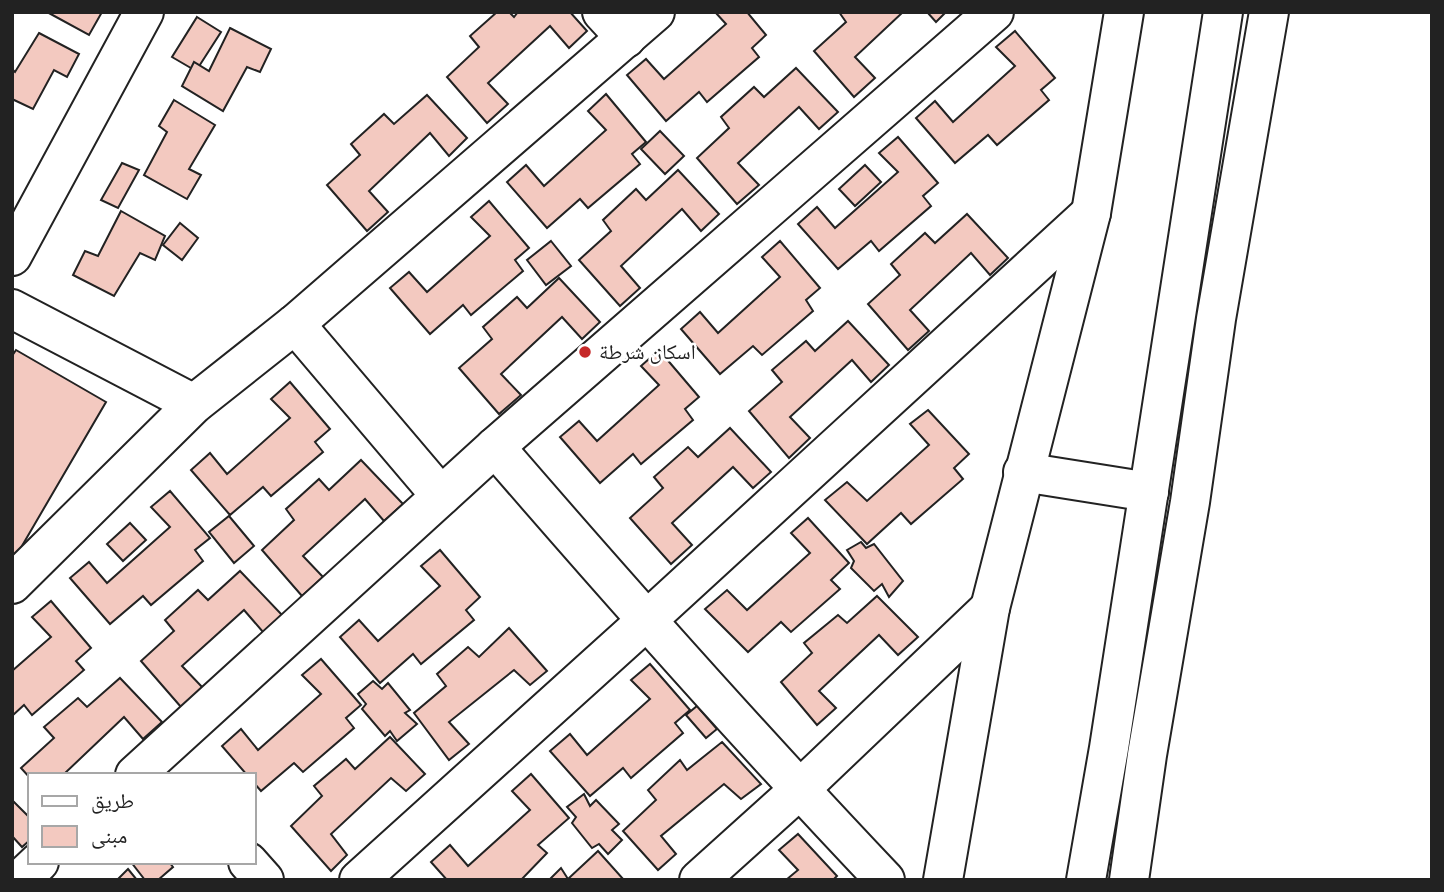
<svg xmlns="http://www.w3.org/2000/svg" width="1444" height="892" viewBox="0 0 1444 892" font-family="'IBM Plex Sans','Noto Naskh Arabic',sans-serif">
<rect width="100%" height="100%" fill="#fff"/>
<!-- building -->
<g fill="#f3c9c0" stroke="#222" stroke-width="2">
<path d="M47,12h55l-13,23z"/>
<path d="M497,12h12l5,5 4,-5h52l17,19 -18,17 -19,-22 -62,57 20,21 -21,19 -40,-46 32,-30 -9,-11z"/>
<path d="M715,12h32l19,23 -14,13 7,9 -52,45 -8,-10 -33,29 -39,-46 19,-16 18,20 62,-55z"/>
<path d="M839,12h64l-48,45 20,21 -21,19 -40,-46 32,-29z"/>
<path d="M927,12h19l-10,10z"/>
<path d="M197,17l24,15 -25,39 -24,-14z"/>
<path d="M230,28l41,21 -11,23 -13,-5 -24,44 -41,-25 12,-24 15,9z"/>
<path d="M1015,31l40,47 -14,12 8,10 -52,45 -9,-10 -33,28 -39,-45 19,-17 18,21 62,-56 -19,-19z"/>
<path d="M39,33l40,21 -12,23 -13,-7 -21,39 -21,-10v-30l3,3z"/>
<path d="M796,68l42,44 -19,17 -20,-22 -61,56 21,22 -22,19 -40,-46 32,-30 -8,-11 33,-30 10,10z"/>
<path d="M606,94l40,48 -14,12 8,10 -52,44 -8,-9 -33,29 -40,-46 19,-17 18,21 62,-56 -18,-19z"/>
<path d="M427,95l40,43 -18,18 -19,-23 -61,58 19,21 -21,19 -40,-46 33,-30 -9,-11 33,-30 10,10z"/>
<path d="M174,100l41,25 -26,44 12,6 -14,24 -43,-24 23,-43 -8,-6z"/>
<path d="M660,131l24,25 -19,18 -24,-25z"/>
<path d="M898,137l40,46 -15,13 8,10 -52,45 -8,-10 -33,28 -40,-45 19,-17 18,21 63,-56 -19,-19z"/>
<path d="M122,163l17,7 -21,38 -17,-8z"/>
<path d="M865,165l16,17 -26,24 -16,-17z"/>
<path d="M678,170l41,44 -18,17 -19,-22 -61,57 19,22 -20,18 -41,-46 32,-29 -8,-11 33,-31 10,11z"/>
<path d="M489,201l40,47 -14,12 8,11 -52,44 -8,-10 -33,29 -40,-46 19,-16 18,20 63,-56 -19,-19z"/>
<path d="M121,211l44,25 -10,24 -15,-7 -26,43 -41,-21 12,-24 13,5z"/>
<path d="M967,214l41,44 -18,17 -19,-22 -61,57 19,21 -21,19 -40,-46 32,-29 -9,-11 34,-31 10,10z"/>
<path d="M180,223l18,15 -16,22 -19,-15z"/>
<path d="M551,241l20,25 -25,19 -19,-25z"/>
<path d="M780,241l40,47 -14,12 7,11 -51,44 -9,-9 -33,28 -39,-45 19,-17 18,21 62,-56 -18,-20z"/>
<path d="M559,278l41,44 -18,17 -20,-22 -61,57 20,21 -22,19 -40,-46 33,-29 -9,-12 34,-30 10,11z"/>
<path d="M848,321l41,44 -18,17 -19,-22 -62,57 20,21 -21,20 -40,-47 33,-29 -10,-12 34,-29 9,10z"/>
<path d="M16,350l90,52 -94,161v-207z"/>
<path d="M659,350l40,47 -14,12 8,11 -52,44 -8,-10 -33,29 -40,-46 19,-16 18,20 62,-56 -18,-19z"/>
<path d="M290,382l40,47 -15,13 8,10 -52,44 -8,-9 -33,28 -39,-45 19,-17 17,21 63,-56 -19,-19z"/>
<path d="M928,410l41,44 -15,14 9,11 -52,45 -10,-11 -34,31 -42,-44 22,-18 20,19 62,-56 -19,-21z"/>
<path d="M730,428l41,44 -18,16 -20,-21 -61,56 20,22 -21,19 -41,-46 33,-30 -9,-11 34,-30 10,10z"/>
<path d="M361,460l42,44 -19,17 -19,-22 -62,57 20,21 -21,19 -40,-46 32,-30 -8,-11 33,-30 10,11z"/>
<path d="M170,491l40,47 -15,12 8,11 -52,44 -8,-9 -33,28 -40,-46 19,-16 18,21 63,-56 -19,-20z"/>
<path d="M229,516l25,30 -20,17 -25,-31z"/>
<path d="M808,518l41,45 -18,17 9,9 -49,43 -10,-10 -33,30 -43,-43 22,-19 20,20 63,-57 -19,-20z"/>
<path d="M130,523l16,17 -23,21 -16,-17z"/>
<path d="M861,542l5,6 8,-4 29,37 -14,16 -7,-13 -8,7 -23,-23 3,-7 -7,-11z"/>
<path d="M440,550l40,47 -14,13 8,10 -53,44 -8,-10 -33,29 -40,-46 19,-17 19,21 62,-55 -19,-20z"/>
<path d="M240,571l42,44 -19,17 -19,-22 -62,56 21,22 -22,19 -40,-46 33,-30 -9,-11 33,-30 10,10z"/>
<path d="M877,596l41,41 -20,18 -19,-20 -60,56 17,17 -19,17 -36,-43 31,-29 -8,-10 34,-28 9,8z"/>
<path d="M51,601l40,47 -15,13 8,9 -52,45 -8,-10 -12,11v-45l39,-34 -19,-20z"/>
<path d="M509,628l38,43 -17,14 -16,-15 -65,52 20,22 -20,16 -35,-47 32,-27 -9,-12 31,-27 11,10z"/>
<path d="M321,659l40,46 -15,13 8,10 -51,44 -9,-9 -33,28 -7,-8v-8h-7l-25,-29 19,-17 17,21 63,-56 -19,-19z"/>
<path d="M650,664l40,46 -15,13 8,10 -52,45 -8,-10 -33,28 -40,-45 20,-17 17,21 63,-56 -19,-19z"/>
<path d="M120,678l42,44 -19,17 -19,-22 -61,58h-33v3l-9,-10 33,-30 -10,-11 34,-29 9,9z"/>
<path d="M373,681l9,8 6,-6 22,27 -5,3 12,11 -20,17 -7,-10 -5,5 -23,-27 4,-5 -8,-10z"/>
<path d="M697,706l20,23 -11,9 -20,-23z"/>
<path d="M390,737l35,37 -19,17 -15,-13 -60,56 16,21 -16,16 -40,-45 31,-30 -8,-10 32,-27 9,10z"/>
<path d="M722,742l39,42 -20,15 -17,-15 -63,52 15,18 -18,16 -35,-39 33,-31 -8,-10 32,-30 7,10z"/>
<path d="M531,774l38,44 -31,27 9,8 -26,27h-74l-16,-18 19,-17 18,21 62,-56 -18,-19z"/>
<path d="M584,794l6,12 6,-6 23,24 -7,6 10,10 -14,14 -9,-10 -7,4 -20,-25 4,-6 -9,-10z"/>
<path d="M12,800l18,18v22l-8,7 -10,-11z"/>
<path d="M798,834l39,42 -4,4h-47l12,-10 -19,-20z"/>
<path d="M598,851l26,29h-75l12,-12 7,11z"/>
<path d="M131,862h38l4,5 -15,13h-13z"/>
<path d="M128,869l9,11h-20z"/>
</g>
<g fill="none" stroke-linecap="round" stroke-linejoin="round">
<!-- minor casing -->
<g stroke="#222" stroke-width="42">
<g id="minor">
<path d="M602,12l24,26"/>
<path d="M12,256l132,-244"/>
<path d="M12,309l182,95"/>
<path d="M295,324l146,172"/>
<path d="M495,447c127,147 256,292 390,433"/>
<path d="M1023,472l126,20"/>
<path d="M12,584l182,-180 101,-80 360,-312"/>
<path d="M135,775l360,-328 499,-435"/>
<path d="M248,862l16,18"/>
<path d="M20,880l19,-18"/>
<path d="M359,880l287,-259 445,-408"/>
<path d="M699,880l100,-90 191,-182"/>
<path d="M943,880l47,-272 101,-395 33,-201"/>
</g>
</g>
<!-- highway casing -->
<g stroke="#222" stroke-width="42">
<g id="highway">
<path d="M1086,880l23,-132 114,-736"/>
<path d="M1129,880l18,-125 43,-253 26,-183 53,-307"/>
</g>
</g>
<!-- minor -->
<use href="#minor" stroke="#fff" stroke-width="38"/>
<!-- highway -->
<use href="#highway" stroke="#fff" stroke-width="38"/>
</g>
<!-- markers -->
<circle fill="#c62828" stroke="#fff" stroke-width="2.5" cx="585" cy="352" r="7"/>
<g text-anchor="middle" stroke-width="5" stroke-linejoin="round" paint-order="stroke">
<!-- poi labels -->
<g font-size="21" fill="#222" stroke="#fff" text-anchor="start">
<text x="599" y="359">اسكان شرطة</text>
</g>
</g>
<!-- border -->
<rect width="1444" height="892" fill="none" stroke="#222222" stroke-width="28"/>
<!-- legend -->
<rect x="28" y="773" width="228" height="91" fill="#ffffff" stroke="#a7a7a7" stroke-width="2"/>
<rect x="42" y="796" width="35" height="10" fill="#ffffff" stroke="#a7a7a7" stroke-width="2"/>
<text x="91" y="808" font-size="21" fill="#222222">طريق</text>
<rect x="42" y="826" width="35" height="21" fill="#f3c9c0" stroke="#a7a7a7" stroke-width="2"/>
<text x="91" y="843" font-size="21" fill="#222222">مبنى</text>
</svg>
